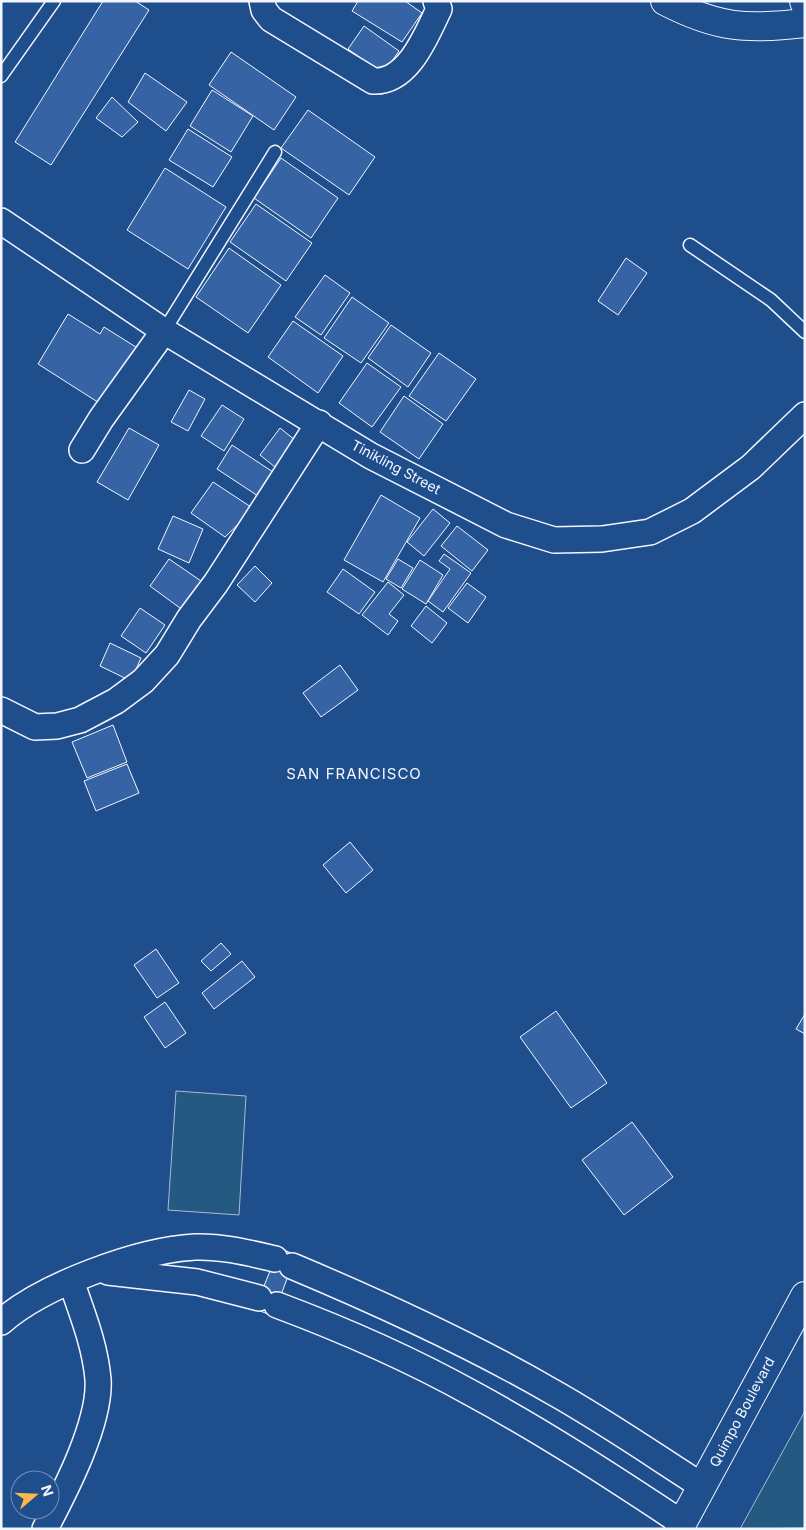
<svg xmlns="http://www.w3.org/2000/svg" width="806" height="1530" viewBox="0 0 806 1530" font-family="Inter,sans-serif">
<rect width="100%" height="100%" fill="#1f4e8c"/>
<!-- green -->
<g fill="#245a82" stroke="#a8bbd7">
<path d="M176,1091l70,5 -7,119 -71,-5z"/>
<path d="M805,1411v117l-65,1z"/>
</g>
<!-- building -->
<g fill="#3563a3" stroke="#f2f6ff">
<path d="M103,1h32l14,9 -98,155 -36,-23z"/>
<path d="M358,1h47l17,12 -20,29 -50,-31z"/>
<path d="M364,26l35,25 -16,23 -35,-25z"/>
<path d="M231,52l65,45 -22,33 -65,-45z"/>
<path d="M145,73l42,29 -21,29 -38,-29z"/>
<path d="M212,90l41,26 -22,36 -41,-26z"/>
<path d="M112,97l26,25 -16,15 -26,-19z"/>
<path d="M308,110l67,47 -26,38 -68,-47z"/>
<path d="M188,129l44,28 -19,30 -44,-27z"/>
<path d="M281,158l57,40 -27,40 -57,-40z"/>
<path d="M165,168l61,39 -38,62 -61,-39z"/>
<path d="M256,204l56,39 -26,38 -56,-39z"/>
<path d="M229,248l52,37 -33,48 -52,-36z"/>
<path d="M626,258l21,15 -29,42 -20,-14z"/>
<path d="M325,275l25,18 -29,42 -26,-18z"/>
<path d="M352,297l37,26 -28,40 -37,-25z"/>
<path d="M68,314l32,20 4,-7 35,22 -35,57 -66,-42z"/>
<path d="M293,321l50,35 -25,37 -50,-36z"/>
<path d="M391,325l40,28 -23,34 -40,-29z"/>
<path d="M439,353l37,26 -30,42 -37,-25z"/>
<path d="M367,363l34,24 -29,40 -33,-24z"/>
<path d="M189,390l16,9 -17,32 -17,-9z"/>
<path d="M404,396l39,28 -24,35 -39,-27z"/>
<path d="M222,405l22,14 -20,32 -23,-15z"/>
<path d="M129,428l30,17 -31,55 -31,-18z"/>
<path d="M280,428l15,12 -20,27 -15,-12z"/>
<path d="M232,445l41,27 -15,24 -41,-27z"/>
<path d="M213,482l41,27 -29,28 -34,-24z"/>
<path d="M381,495l39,23 -37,64 -39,-22z"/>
<path d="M433,509l17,14 -26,33 -17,-14z"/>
<path d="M173,516l30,13 -14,34 -31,-14z"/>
<path d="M457,526l31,24 -16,21 -31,-25z"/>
<path d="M444,554l27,19 -28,39 -15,-11 22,-32 -11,-8z"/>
<path d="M169,559l35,24 -20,28 -34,-25z"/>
<path d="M398,559l15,9 -12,20 -15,-9z"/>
<path d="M420,560l23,15 -17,29 -24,-15z"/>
<path d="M255,566l17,17 -17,19 -18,-17z"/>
<path d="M343,569l32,23 -16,22 -32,-22z"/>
<path d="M388,582l16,13 -15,19 9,7 -10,14 -26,-20z"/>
<path d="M467,583l19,14 -18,26 -20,-15z"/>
<path d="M426,606l21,17 -15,20 -21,-17z"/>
<path d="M140,608l25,17 -19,28 -25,-17z"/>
<path d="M110,643l31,15 -10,23 -31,-15z"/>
<path d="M340,665l18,25 -37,27 -18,-24z"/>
<path d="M113,725l14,37 -40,16 -15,-36z"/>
<path d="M127,764l12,29 -43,18 -12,-30z"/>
<path d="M350,842l23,28 -27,23 -23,-28z"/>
<path d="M221,943l10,11 -20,17 -10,-10z"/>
<path d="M156,949l23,34 -22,15 -23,-33z"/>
<path d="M242,961l13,16 -41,32 -12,-16z"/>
<path d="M165,1002l21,31 -21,15 -21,-31z"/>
<path d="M556,1011l51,72 -36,25 -51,-71z"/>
<path d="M805,1014v20l-9,-5z"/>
<path d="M632,1122l41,55 -49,38 -42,-55z"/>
<path d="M279,1248l17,7 -23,61 -18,-7z"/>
</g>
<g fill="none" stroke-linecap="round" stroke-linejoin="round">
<!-- lane casing -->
<g stroke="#f2f6ff" stroke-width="15">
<g id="lane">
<path d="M1,76l53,-75"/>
<path d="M690,245l81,55 34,32"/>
<path d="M164,331l111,-179"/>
</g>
</g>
<!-- street casing -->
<g stroke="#f2f6ff" stroke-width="28">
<g id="street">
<path d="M262,1l2,9 7,9 102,62c35,2 53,-45 66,-72l-3,-8"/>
<path d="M1,221l163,110 207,125 135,69 48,15 48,-1 48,-7 42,-21 59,-44 54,-52"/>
<path d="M82,450l19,-31 63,-88"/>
<path d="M1,710l34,17 22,-1 23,-6 36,-19 27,-20 24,-26 22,-36 27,-36 103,-160"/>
<path d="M292,1266c88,37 176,77 259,125 52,29 101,63 151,95"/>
<path d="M108,1272l89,10 62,16"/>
<path d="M277,1305c67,25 133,54 196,89 72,39 141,84 209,129"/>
<path d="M1,1322c42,-37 138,-72 194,-75 27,-1 54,6 80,12"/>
<path d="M45,1529c20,-38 56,-107 53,-150 -3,-34 -16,-66 -27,-98"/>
</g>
</g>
<!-- secondary casing -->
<g stroke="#f2f6ff" stroke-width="30">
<path id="secondary" d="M665,1c52,27 82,29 140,22"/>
</g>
<!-- primary casing -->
<g stroke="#f2f6ff" stroke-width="30">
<g id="primary">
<path d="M804,1l1,3"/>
<path d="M679,1529l126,-233"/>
</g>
</g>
<!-- lane -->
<use href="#lane" stroke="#1f4e8c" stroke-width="12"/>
<!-- street -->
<use href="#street" stroke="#1f4e8c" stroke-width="25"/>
<!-- secondary -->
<use href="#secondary" stroke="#1f4e8c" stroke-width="28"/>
<!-- primary -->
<use href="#primary" stroke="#1f4e8c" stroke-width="28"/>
</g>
<g text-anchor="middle" stroke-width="4" stroke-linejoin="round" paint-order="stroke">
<!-- street labels -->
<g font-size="14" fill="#f2f6ff" stroke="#1f4e8c">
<text transform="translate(396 467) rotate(28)" y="5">Tinikling Street</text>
<text transform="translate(742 1412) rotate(-62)" y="5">Quimpo Boulevard</text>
</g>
<!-- neighbourhood labels -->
<g font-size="15" letter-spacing="1" fill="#f2f6ff" stroke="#1f4e8c">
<text x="354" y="779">SAN FRANCISCO</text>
</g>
</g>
<!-- border -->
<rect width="806" height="1530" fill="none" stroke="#f2f6ff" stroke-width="5"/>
<!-- north arrow -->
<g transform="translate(35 1495) rotate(71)"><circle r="24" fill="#1f4e8c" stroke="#7391ba"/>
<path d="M0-4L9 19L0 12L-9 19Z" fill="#ffb74d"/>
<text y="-8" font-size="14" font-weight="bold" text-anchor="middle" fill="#f2f6ff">N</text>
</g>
</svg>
